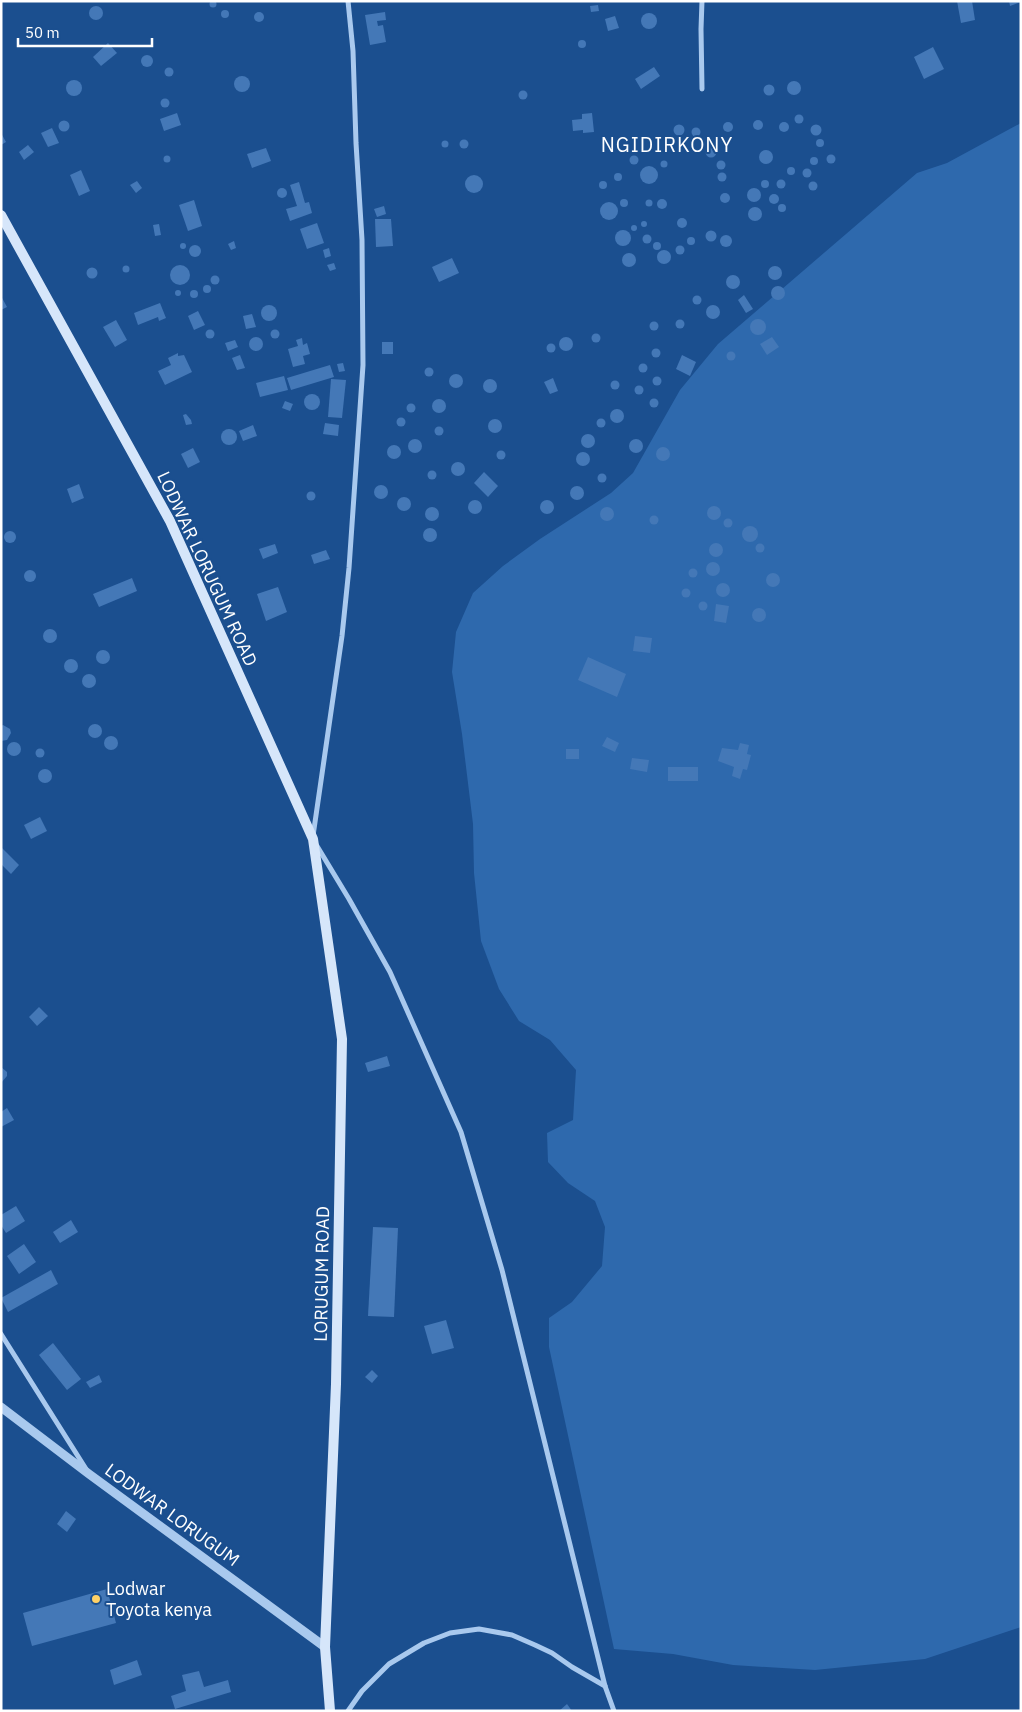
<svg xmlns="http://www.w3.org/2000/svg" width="1022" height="1712" viewBox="0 0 1022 1712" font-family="'IBM Plex Sans',sans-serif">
<rect width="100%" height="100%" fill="#1b4f8f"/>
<!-- green -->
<path fill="#2e69ad" d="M1021,123v1504l-96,32 -110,11 -82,-5 -60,-11 -59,-5 -65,-302v-29l23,-16 30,-36 3,-39 -10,-26 -27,-18 -20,-21 -1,-29 26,-13 3,-50 -26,-30 -31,-19 -20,-32 -18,-48 -7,-68 -1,-49 -11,-90 -10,-62 4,-40 17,-39 30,-27 37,-27 71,-46 22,-20 47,-83 38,-46 199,-171 30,-10z"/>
<!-- building -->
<g fill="#4478b7">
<circle cx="213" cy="4" r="3.5"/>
<path d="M957,1h15l3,19 -14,3z"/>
<path d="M1009,1h12v1l-11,4z"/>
<path d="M598,5l1,6 -8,1 -1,-6z"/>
<circle cx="96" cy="13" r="7"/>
<circle cx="225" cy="14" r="4"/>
<path d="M385,12l1,8 -9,1 1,5 5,-1 3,17 -16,3 -5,-30z"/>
<circle cx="259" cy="17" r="5"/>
<circle cx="649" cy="21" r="8"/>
<path d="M615,16l4,12 -11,3 -3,-12z"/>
<circle cx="582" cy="44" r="4"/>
<path d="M108,43l9,10 -16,13 -8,-9z"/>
<path d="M933,47l11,22 -20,10 -10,-22z"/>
<circle cx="147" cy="61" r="6"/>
<path d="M654,67l6,9 -19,13 -6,-10z"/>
<circle cx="169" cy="72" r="4.5"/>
<circle cx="242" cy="84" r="8"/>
<circle cx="74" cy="88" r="8"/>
<circle cx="794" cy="88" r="7"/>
<circle cx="769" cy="90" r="5.5"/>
<circle cx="523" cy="95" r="4.5"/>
<circle cx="165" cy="103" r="4.5"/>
<path d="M177,113l4,12 -17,6 -4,-12z"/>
<path d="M592,113l2,19 -11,1v-3l-10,1 -1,-11 10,-1v-5z"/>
<circle cx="799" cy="119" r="4.5"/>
<circle cx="758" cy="125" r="5"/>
<circle cx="64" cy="126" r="5.5"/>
<circle cx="728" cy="127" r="5"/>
<circle cx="784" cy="127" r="5"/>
<circle cx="816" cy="130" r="5.5"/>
<circle cx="679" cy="130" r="5.5"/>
<circle cx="696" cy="132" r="4.5"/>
<path d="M52,128l7,15 -11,4 -7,-14z"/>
<path d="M1,133l5,9 -5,3z"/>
<circle cx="820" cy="143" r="4"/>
<circle cx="464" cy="144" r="4.5"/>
<circle cx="445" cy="144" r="3.5"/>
<path d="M28,145l6,7 -10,8 -5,-8z"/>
<circle cx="711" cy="152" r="5.5"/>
<path d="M266,148l5,13 -19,7 -5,-14z"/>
<circle cx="766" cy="157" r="7"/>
<circle cx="831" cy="159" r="4.5"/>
<circle cx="167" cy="159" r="3.5"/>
<circle cx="634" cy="160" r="4.5"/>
<circle cx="814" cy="161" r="4"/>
<circle cx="721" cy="165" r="4.5"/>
<circle cx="664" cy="164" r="3.5"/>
<circle cx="649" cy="175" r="9"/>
<circle cx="791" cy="171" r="4"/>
<circle cx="807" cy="173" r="4.5"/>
<path d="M81,170l9,21 -11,5 -9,-21z"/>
<circle cx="722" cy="177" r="4.5"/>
<circle cx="618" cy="177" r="4"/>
<circle cx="474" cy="184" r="9"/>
<circle cx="781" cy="184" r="4.5"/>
<circle cx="765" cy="184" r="4"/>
<circle cx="603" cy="185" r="4"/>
<path d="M137,181l5,7 -6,5 -6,-8z"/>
<circle cx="813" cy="186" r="4.5"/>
<path d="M299,182l6,21 4,-1 3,11 -22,8 -4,-12 11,-3 -7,-21z"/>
<circle cx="282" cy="193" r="5"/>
<circle cx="754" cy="195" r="7"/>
<circle cx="725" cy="198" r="5"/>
<circle cx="774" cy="199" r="5"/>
<circle cx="662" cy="204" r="5"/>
<circle cx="624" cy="203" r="4"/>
<circle cx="649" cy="203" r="3.5"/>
<path d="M194,200l8,26 -14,5 -9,-26z"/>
<circle cx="609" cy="211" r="9"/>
<circle cx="782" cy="208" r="4"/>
<path d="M384,206l2,8 -9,3 -3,-8z"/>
<circle cx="755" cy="214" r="7"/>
<circle cx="682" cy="223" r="5"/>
<path d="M375,219h16l2,27 -17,1z"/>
<circle cx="644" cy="224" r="3"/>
<path d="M317,223l7,20 -17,6 -7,-20z"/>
<path d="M159,224l2,11 -6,1 -2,-11z"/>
<circle cx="634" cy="228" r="3"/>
<circle cx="623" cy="238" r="8"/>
<circle cx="711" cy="236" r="5.5"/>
<circle cx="647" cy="239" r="4.5"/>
<circle cx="726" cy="241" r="6"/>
<circle cx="691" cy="241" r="4"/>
<path d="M234,241l2,7 -5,2 -3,-6z"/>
<circle cx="657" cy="246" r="4"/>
<circle cx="183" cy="246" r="3"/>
<circle cx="195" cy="251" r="6"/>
<circle cx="680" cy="250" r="4.5"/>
<path d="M329,248l2,8 -6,2 -2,-8z"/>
<circle cx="664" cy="257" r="7"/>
<circle cx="629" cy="260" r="7"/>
<path d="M452,258l7,15 -20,9 -7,-15z"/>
<path d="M334,263l2,6 -6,2 -3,-6z"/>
<circle cx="126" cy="269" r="3.5"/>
<circle cx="180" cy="275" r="10"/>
<circle cx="775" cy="273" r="7"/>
<circle cx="92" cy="273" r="5.5"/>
<circle cx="733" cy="282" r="7"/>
<circle cx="215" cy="280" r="4.5"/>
<circle cx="207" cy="289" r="4"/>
<circle cx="778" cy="293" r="7"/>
<circle cx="194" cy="294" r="4"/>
<circle cx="178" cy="293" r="3"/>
<path d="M744,295l9,14 -7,4 -8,-13z"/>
<circle cx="697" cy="300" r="4.5"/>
<path d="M1,296l6,11 -6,3z"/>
<path d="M160,303l6,15 -7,3 -1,-4 -20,8 -4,-12z"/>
<circle cx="713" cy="312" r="7"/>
<circle cx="269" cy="313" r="8"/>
<path d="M198,311l7,14 -11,5 -6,-14z"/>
<path d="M252,314l4,13 -10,2 -3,-13z"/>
<circle cx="758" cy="327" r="8"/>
<circle cx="680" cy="324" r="4.5"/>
<path d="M116,320l11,20 -12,7 -12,-20z"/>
<circle cx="654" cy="326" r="4.5"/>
<circle cx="275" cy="334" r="4.5"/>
<circle cx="210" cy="334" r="4.5"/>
<circle cx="596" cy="338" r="4.5"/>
<circle cx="566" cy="344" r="7"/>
<circle cx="256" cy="344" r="7"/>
<path d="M772,337l7,10 -12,8 -7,-11z"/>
<path d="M302,338l1,7 4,-2 3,11 -7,2 2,8 -12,3 -5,-18 10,-3 -2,-6z"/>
<path d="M235,340l3,7 -10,4 -3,-8z"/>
<rect x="382" y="342" width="11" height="12"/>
<circle cx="551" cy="348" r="4.5"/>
<circle cx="656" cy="353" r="4.5"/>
<circle cx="731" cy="356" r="4.5"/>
<path d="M178,353v3l6,-1 8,17 -27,13 -7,-14 13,-6 -3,-7z"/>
<path d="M240,355l5,13 -8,2 -5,-12z"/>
<path d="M682,355l14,7 -6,14 -14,-7z"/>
<path d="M343,363l2,8 -6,1 -2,-8z"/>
<circle cx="643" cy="368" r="4.5"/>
<path d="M330,365l4,12 -43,13 -4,-12z"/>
<circle cx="429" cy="372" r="4.5"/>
<circle cx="456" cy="381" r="7"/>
<path d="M284,376l4,14 -28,7 -4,-14z"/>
<circle cx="657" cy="381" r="4.5"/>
<path d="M553,378l5,13 -8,3 -6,-12z"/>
<circle cx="490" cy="386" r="7"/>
<path d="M331,379l15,1 -4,38 -14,-1z"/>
<circle cx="615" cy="385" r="4.5"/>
<circle cx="639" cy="390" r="4.5"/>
<circle cx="312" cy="402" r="8"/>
<circle cx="654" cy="403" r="4.5"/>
<circle cx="439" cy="406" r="7"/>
<path d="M285,401l8,3 -3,7 -8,-3z"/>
<circle cx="411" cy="408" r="4.5"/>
<circle cx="617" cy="416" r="7"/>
<path d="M186,414l5,6 1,4 -6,1 -3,-10z"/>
<circle cx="401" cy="422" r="4.5"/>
<circle cx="601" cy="423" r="4.5"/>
<circle cx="495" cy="426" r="7"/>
<path d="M325,423l14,2 -1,11 -15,-2z"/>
<path d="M253,425l4,11 -14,5 -4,-10z"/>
<circle cx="439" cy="431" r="4.5"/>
<circle cx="229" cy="437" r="8"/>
<circle cx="588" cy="441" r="7"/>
<circle cx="636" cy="446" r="7"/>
<circle cx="415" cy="446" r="7"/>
<circle cx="394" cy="452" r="7"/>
<circle cx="663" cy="454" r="7"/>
<path d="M193,448l7,14 -12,6 -7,-14z"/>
<circle cx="501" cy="455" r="4.5"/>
<circle cx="583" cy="459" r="7"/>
<circle cx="458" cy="469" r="7"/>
<circle cx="432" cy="475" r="4.5"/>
<path d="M484,472l14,14 -10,11 -14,-14z"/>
<circle cx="602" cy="478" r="4.5"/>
<path d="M79,484l5,14 -12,5 -5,-14z"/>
<circle cx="381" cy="492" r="7"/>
<circle cx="577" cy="493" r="7"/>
<circle cx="311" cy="496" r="4.5"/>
<circle cx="404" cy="504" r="7"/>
<circle cx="475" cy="507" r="7"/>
<circle cx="547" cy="507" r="7"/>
<circle cx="714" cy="513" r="7"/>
<circle cx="432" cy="514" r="7"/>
<circle cx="607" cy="514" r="7"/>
<circle cx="654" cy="520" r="4.5"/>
<circle cx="728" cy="523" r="4.5"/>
<circle cx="750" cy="534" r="8"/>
<circle cx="430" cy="535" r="7"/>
<circle cx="10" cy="537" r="6"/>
<circle cx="716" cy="550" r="7"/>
<circle cx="760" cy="548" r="4.5"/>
<path d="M275,544l3,9 -15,6 -4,-10z"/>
<path d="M326,550l4,9 -16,5 -3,-9z"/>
<circle cx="713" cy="569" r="7"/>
<circle cx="693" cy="573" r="4.5"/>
<circle cx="30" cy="576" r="6"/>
<circle cx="773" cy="580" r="7"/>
<path d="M132,578l5,13 -38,16 -6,-13z"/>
<circle cx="723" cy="590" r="7"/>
<path d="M278,587l9,25 -21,9 -9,-27z"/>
<circle cx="686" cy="593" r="4.5"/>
<circle cx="703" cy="606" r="4.5"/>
<path d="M716,604l13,2 -3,17 -12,-2z"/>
<circle cx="759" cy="615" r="7"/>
<circle cx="50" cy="636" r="7"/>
<path d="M635,636l17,2 -2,15 -17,-2z"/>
<circle cx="103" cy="657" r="7"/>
<path d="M588,657l38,17 -9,23 -39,-17z"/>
<circle cx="71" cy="666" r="7"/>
<circle cx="89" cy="681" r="7"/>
<circle cx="95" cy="731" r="7"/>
<path d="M3,725l7,4 1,4 -4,7 -6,1v-15z"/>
<circle cx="111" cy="743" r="7"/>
<path d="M607,737l12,6 -4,9 -13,-6z"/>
<circle cx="14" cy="749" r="7"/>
<path d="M740,743l9,2 -2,9 4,1 -4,15 -4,-1 -3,10 -8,-3 2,-9 -16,-6 4,-13 16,2z"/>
<circle cx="40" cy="753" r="4.5"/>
<rect x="566" y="749" width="13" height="10"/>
<path d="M632,758l17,2 -2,12 -17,-3z"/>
<rect x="668" y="767" width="30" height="14"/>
<circle cx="45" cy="776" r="7"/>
<path d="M40,817l7,14 -16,8 -7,-14z"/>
<path d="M1,847l18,18 -8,9 -10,-10z"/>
<path d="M39,1007l9,9 -11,10 -8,-9z"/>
<path d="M387,1056l3,10 -22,6 -3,-9z"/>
<path d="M1,1067l6,5v4l-6,7z"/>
<path d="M7,1108l7,12 -13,7v-15z"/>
<path d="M16,1206l9,15 -19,12 -5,-8v-10z"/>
<path d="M71,1220l7,12 -18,11 -7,-11z"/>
<path d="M373,1227l25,1 -4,89 -26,-1z"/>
<path d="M24,1244l12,18 -17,12 -12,-18z"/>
<path d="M51,1270l7,14 -50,28 -7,-14z"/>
<path d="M446,1320l8,28 -22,6 -8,-28z"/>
<path d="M53,1343l28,36 -14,11 -28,-35z"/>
<path d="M372,1370l6,6 -6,7 -7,-6z"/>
<path d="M99,1375l3,7 -12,6 -4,-6z"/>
<path d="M66,1511l10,8 -9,13 -10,-8z"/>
<path d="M107,1589l9,34 -84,23 -9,-33z"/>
<path d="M137,1660l5,15 -28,10 -4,-15z"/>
<path d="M199,1671l5,16 24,-7 3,12 -56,17 -4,-13 15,-5 -4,-16z"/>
<path d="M567,1704l5,7h-13z"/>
</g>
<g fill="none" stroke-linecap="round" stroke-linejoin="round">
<!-- minor -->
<g stroke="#a9c9ee" stroke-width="5">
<path d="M702,89l-1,-60 1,-28"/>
<path d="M313,836l29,-200 7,-68 14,-203 -1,-125 -6,-97 -3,-92 -5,-50"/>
<path d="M317,846l32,53 41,73 71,160 41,138 103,416 9,25"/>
<path d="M1,1334l85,135"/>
<path d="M348,1711l14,-20 27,-27 35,-21 26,-10 29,-4 33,6 23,10 17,8 20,14 33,19"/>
</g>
<!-- tertiary -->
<path stroke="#a9c9ee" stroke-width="9" d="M1,1407l88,67 236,173"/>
<!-- secondary -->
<path stroke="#d6e6fa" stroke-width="10" d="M1,215l169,306 143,318 29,200 -6,345 -11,263 5,64"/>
</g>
<!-- markers -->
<circle fill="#ffd166" stroke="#1b4f8f" stroke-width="2" cx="96" cy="1599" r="5"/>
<g text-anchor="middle" stroke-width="4" stroke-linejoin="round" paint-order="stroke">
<!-- street labels -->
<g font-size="18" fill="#fff" stroke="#1b4f8f">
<text transform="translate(207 569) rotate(65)" y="6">LODWAR LORUGUM ROAD</text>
<text transform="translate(322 1274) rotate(-89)" y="6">LORUGUM ROAD</text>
<text transform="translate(172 1515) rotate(36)" y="6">LODWAR LORUGUM</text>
</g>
<!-- poi labels -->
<g font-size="18" fill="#fff" stroke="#1b4f8f" text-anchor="start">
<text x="106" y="1595">Lodwar<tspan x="106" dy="21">Toyota kenya</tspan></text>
</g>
<!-- quarter labels -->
<g font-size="20" letter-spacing="1" fill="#fff" stroke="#1b4f8f">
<text x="667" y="152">NGIDIRKONY</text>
</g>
</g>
<!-- border -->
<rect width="1022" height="1712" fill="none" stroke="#ffffff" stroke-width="5"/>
<!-- scale -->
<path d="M18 38v8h134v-8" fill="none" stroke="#ffffff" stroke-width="2.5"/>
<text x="25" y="38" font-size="15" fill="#ffffff" stroke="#1b4f8f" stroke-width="4" paint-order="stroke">50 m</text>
</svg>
